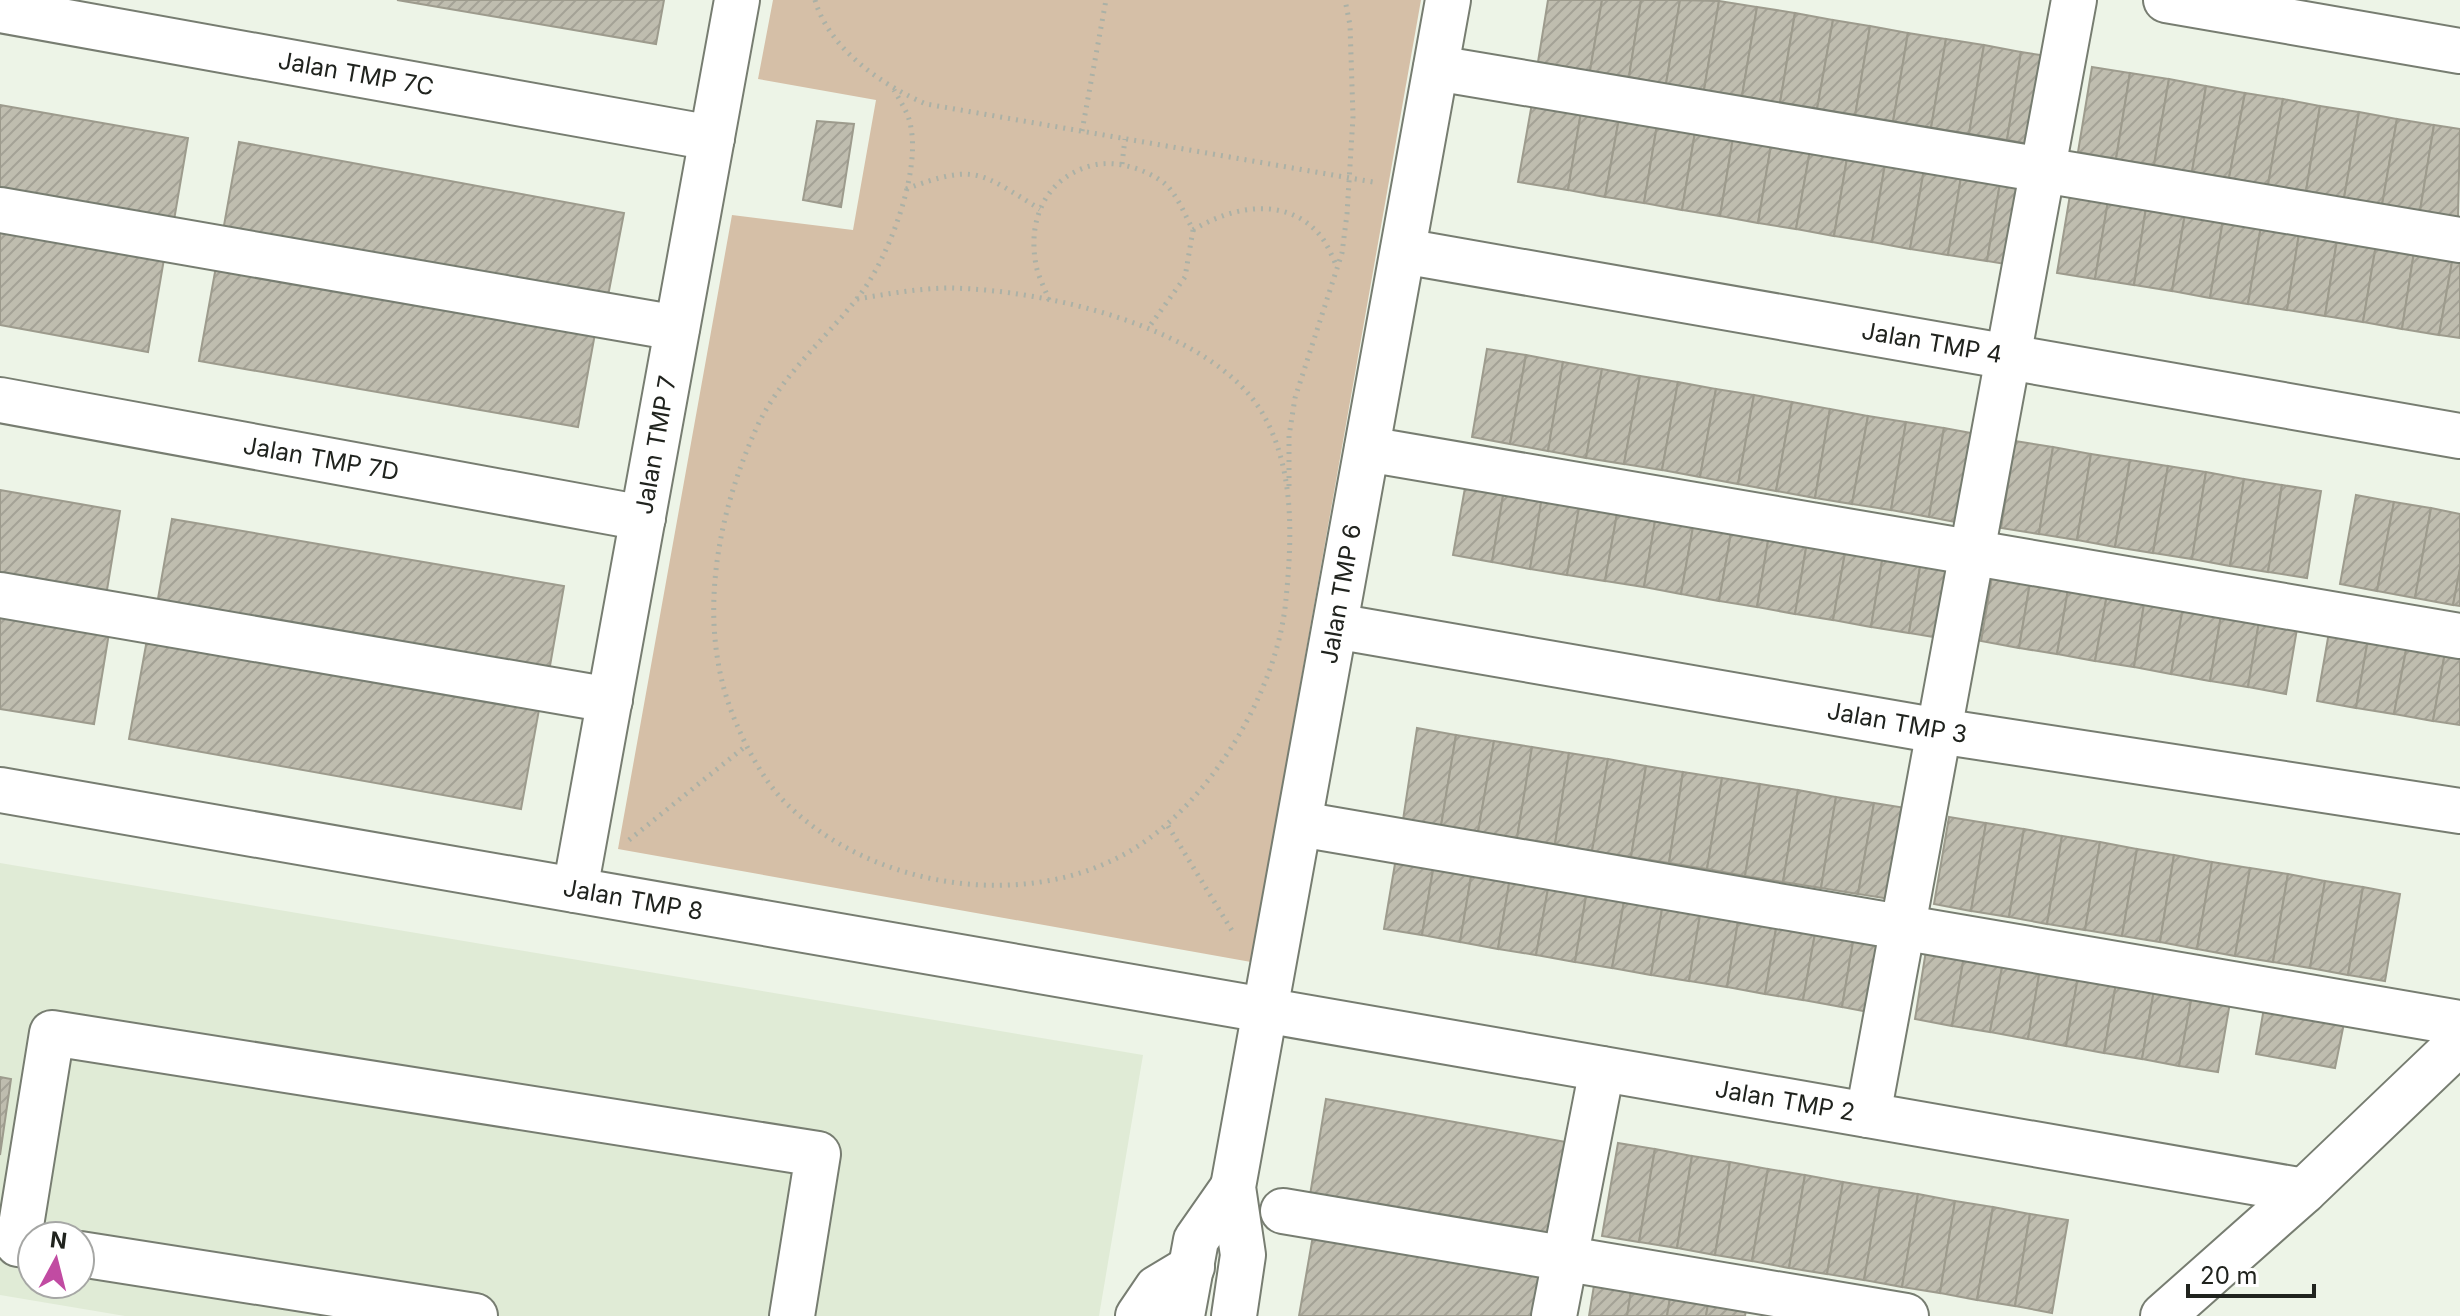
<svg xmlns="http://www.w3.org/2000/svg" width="2460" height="1316" viewBox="0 0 2460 1316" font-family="Inter,sans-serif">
<defs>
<pattern id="building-hatch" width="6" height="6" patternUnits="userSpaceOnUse" patternTransform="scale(2)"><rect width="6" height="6" fill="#bfbdaf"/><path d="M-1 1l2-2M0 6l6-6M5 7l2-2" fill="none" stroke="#a4a296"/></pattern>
</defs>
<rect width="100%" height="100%" fill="#edf4e7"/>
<!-- built -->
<path fill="#e0ebd6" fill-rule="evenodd" d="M0,863l1143,192 -44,261h-974l-125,-21zM32,1236h48v48h-48z"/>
<!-- green -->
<path fill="#d5bfa7" d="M773,0h648l-170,962 -633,-113 114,-634 121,15 23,-130 -118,-21z"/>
<!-- building -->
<g fill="url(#building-hatch)" stroke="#9d9b8d" stroke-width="2">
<path d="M397,0h267l-8,44z"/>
<path d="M1548,0h54l-12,71 -52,-9z"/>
<path d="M1602,0h39l-12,77 -39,-6z"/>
<path d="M1641,0h39l-14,84 -37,-7z"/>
<path d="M1680,0l39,1 -15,89 -38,-6z"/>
<path d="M1719,1l38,6 -15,89 -38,-6z"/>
<path d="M1757,7l38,6 -15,90 -38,-7z"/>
<path d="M1795,13l38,7 -16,89 -37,-6z"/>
<path d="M1833,20l37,6 -15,90 -38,-7z"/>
<path d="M1870,26l38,7 -15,89 -38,-6z"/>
<path d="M1908,33l38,6 -15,89 -38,-6z"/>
<path d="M1946,39l38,6 -15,89 -38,-6z"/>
<path d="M1984,45l37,7 -14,88 -38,-6z"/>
<path d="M2021,52l39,6 -15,89 -38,-7z"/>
<path d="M2092,67l38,6 -14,86 -38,-7z"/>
<path d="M2130,73l39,6 -15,86 -38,-6z"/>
<path d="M2169,79l37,7 -14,86 -38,-7z"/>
<path d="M2206,86l39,7 -16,85 -37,-6z"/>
<path d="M1534,92l49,8 -15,90 -50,-8z"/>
<path d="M2245,93l38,6 -15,86 -39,-7z"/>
<path d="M2283,99l37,7 -14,85 -38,-6z"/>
<path d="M1583,100l38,7 -16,90 -37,-7z"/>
<path d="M0,105l188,33 -15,88 -173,-30z"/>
<path d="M2320,106l39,6 -15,86 -38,-7z"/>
<path d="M1621,107l38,6 -15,90 -39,-6z"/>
<path d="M2359,112l38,7 -15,86 -38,-7z"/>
<path d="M1659,113l38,7 -15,90 -38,-7z"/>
<path d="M2397,119l37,6 -14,86 -38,-6z"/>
<path d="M1697,120l38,6 -15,90 -38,-6z"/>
<path d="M817,121l37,3 -13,83 -38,-7z"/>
<path d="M2434,125l26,4 -2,88 -38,-6z"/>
<path d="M1735,126l38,7 -15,90 -38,-7z"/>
<path d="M1773,133l39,6 -16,90 -38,-6z"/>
<path d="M1812,139l37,7 -15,90 -38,-7z"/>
<path d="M239,142l385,71 -17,88 -384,-70z"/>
<path d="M1849,146l38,6 -15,90 -38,-6z"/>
<path d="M1887,152l39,6 -16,91 -38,-7z"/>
<path d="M1926,158l37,7 -15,90 -38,-6z"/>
<path d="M1963,165l39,6 -15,90 -39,-6z"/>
<path d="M2002,171l38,7 -16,89 -37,-6z"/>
<path d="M2072,183l38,6 -15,90 -38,-6z"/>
<path d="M2110,189l38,6 -14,90 -39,-6z"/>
<path d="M2148,195l39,7 -15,89 -38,-6z"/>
<path d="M2187,202l38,6 -15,90 -38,-7z"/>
<path d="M2225,208l38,6 -15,90 -38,-6z"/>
<path d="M2263,214l38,7 -14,89 -39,-6z"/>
<path d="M2301,221l38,6 -14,89 -38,-6z"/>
<path d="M2339,227l39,6 -15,89 -38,-6z"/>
<path d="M0,229l164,30 -16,93 -148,-27z"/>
<path d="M2378,233l38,6 -14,90 -39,-7z"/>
<path d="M2416,239l39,6 -16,90 -37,-6z"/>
<path d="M2455,245l5,1v92l-21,-3z"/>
<path d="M217,261l379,67 -18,99 -379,-66z"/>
<path d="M1487,349l39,6 -16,89 -38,-7z"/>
<path d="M1526,355l37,7 -15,89 -38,-7z"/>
<path d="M1563,362l39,7 -16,89 -38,-7z"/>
<path d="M1602,369l38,7 -16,88 -38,-6z"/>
<path d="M1640,376l38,6 -16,88 -38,-6z"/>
<path d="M1678,382l38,7 -16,88 -38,-7z"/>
<path d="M1716,389l38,6 -16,89 -38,-7z"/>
<path d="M1754,395l38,7 -16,89 -38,-7z"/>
<path d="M1792,402l38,7 -15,89 -39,-7z"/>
<path d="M1830,409l38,7 -16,88 -37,-6z"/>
<path d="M1868,416l38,6 -15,88 -39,-6z"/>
<path d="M1906,422l38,6 -15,89 -38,-7z"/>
<path d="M1944,428l38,7 -16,89 -37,-7z"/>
<path d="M2015,441l38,6 -14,87 -38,-6z"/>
<path d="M2053,447l38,7 -14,86 -38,-6z"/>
<path d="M2091,454l39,6 -15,87 -38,-7z"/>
<path d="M2130,460l38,6 -15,87 -38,-6z"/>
<path d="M2168,466l38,6 -14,87 -39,-6z"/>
<path d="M1468,471l38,7 -14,84 -39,-7z"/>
<path d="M2206,472l38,7 -14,87 -38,-7z"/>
<path d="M1506,478l38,7 -14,84 -38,-7z"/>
<path d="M2244,479l38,6 -14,87 -38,-6z"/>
<path d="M1544,485l38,6 -15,84 -37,-6z"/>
<path d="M2282,485l39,6 -14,87 -39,-6z"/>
<path d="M0,490l120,21 -15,91 -105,-18z"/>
<path d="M1582,491l38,6 -15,84 -38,-6z"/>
<path d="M2356,495l38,7 -17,89 -37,-7z"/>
<path d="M1620,497l38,6 -14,84 -39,-6z"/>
<path d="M2394,502l37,6 -16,90 -38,-7z"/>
<path d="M1658,503l38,7 -15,84 -37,-7z"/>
<path d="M2431,508l29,6v55l-7,36 -38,-7z"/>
<path d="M1696,510l38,6 -15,85 -38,-7z"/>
<path d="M1734,516l37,7 -14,84 -38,-6z"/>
<path d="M172,519l392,67 -16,91 -392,-67z"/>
<path d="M1771,523l38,7 -14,84 -38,-7z"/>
<path d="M1809,530l39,6 -15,84 -38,-6z"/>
<path d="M1848,536l37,7 -14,84 -38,-7z"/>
<path d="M1885,543l38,6 -14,84 -38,-6z"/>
<path d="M1923,549l38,6 -15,84 -37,-6z"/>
<path d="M1995,559l38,6 -14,83 -38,-7z"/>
<path d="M2033,565l38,7 -14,82 -38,-6z"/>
<path d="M2460,569v37l-7,-1z"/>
<path d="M2071,572l39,6 -15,83 -38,-7z"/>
<path d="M2110,578l37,7 -13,82 -39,-6z"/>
<path d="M2147,585l39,6 -15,83 -37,-7z"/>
<path d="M2186,591l38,7 -14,83 -39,-7z"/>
<path d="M2224,598l38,6 -14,83 -38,-6z"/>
<path d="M2262,604l38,7 -14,83 -38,-7z"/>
<path d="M0,609l110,18 -16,97 -94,-15z"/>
<path d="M2332,615l39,7 -15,86 -39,-7z"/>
<path d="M2371,622l39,7 -16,85 -38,-6z"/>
<path d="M2410,629l38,6 -15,86 -39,-7z"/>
<path d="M148,634l392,70 -19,105 -392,-70z"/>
<path d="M2448,635l12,2v88l-27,-4z"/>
<path d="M1417,728l39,7 -15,91 -38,-6z"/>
<path d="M1456,735l38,6 -16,91 -37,-6z"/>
<path d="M1494,741l38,6 -15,91 -39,-6z"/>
<path d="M1532,747l37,6 -14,91 -38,-6z"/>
<path d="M1569,753l39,6 -16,92 -37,-7z"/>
<path d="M1608,759l38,7 -15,91 -39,-6z"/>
<path d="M1646,766l37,6 -14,91 -38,-6z"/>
<path d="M1683,772l39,6 -15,91 -38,-6z"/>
<path d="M1722,778l38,6 -15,92 -38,-7z"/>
<path d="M1760,784l38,6 -15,92 -38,-6z"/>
<path d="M1798,790l38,7 -15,91 -38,-6z"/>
<path d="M1836,797l38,6 -16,91 -37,-6z"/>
<path d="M1874,803l38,6 -15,91 -39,-6z"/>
<path d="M1949,817l37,6 -15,88 -37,-7z"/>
<path d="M1986,823l38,6 -15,88 -38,-6z"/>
<path d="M2024,829l38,7 -15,88 -38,-7z"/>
<path d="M2062,836l38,6 -15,88 -38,-6z"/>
<path d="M2100,842l37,7 -15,87 -37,-6z"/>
<path d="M1398,846l38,6 -14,83 -38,-6z"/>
<path d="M2137,849l37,6 -14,87 -38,-6z"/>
<path d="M1436,852l38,7 -14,83 -38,-7z"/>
<path d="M2174,855l38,7 -15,87 -37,-7z"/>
<path d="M1474,859l38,7 -14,83 -38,-7z"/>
<path d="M2212,862l38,6 -15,88 -38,-7z"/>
<path d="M1512,866l39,6 -15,83 -38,-6z"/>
<path d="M2250,868l38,6 -15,88 -38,-6z"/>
<path d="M1551,872l38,6 -14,84 -39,-7z"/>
<path d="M2288,874l37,7 -15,87 -37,-6z"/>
<path d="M1589,878l38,7 -15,83 -37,-6z"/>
<path d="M2325,881l38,6 -15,88 -38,-7z"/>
<path d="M1627,885l38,6 -14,84 -39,-7z"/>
<path d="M2363,887l37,7 -15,87 -37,-6z"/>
<path d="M1665,891l38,6 -14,84 -38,-6z"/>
<path d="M1703,897l38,7 -14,83 -38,-6z"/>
<path d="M1741,904l38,7 -14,83 -38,-7z"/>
<path d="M1779,911l39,6 -15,83 -38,-6z"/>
<path d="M1818,917l38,7 -14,83 -39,-7z"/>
<path d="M1856,924l38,7 -15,83 -37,-7z"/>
<path d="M1929,932l38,7 -15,87 -37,-7z"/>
<path d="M1967,939l39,7 -16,86 -38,-6z"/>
<path d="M2006,946l37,6 -15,87 -38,-7z"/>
<path d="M2043,952l38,7 -15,87 -38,-7z"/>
<path d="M2081,959l38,7 -15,87 -38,-7z"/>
<path d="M2119,966l38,7 -15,86 -38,-6z"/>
<path d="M2157,973l38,6 -16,87 -37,-7z"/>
<path d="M2195,979l38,6 -15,87 -39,-6z"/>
<path d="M2264,1008l80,15 -9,45 -79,-14z"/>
<path d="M0,1077l11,2 -11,76z"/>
<path d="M1326,1099l240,43 -18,95 -238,-42z"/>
<path d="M1618,1143l37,6 -16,93 -37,-6z"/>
<path d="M1655,1149l37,7 -15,92 -38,-6z"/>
<path d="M1692,1156l38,6 -15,93 -38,-7z"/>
<path d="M1730,1162l38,7 -16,92 -37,-6z"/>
<path d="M1768,1169l37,6 -16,93 -37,-7z"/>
<path d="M1805,1175l38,7 -16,92 -38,-6z"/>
<path d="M1843,1182l37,6 -16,92 -37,-6z"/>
<path d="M1880,1188l38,6 -16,93 -38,-7z"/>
<path d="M1918,1194l37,7 -15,92 -38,-6z"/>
<path d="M1955,1201l38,6 -16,93 -37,-7z"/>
<path d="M1993,1207l37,7 -15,92 -38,-6z"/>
<path d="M2030,1214l38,6 -16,93 -37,-7z"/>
<path d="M1315,1224l236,40 -9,52h-243z"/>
<path d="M1597,1267l37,6 -7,43h-38z"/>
<path d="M1634,1273l39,7 -6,36h-40z"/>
<path d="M1673,1280l38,6 -5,30h-39z"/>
<path d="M1711,1286l38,6 -4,24h-39z"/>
</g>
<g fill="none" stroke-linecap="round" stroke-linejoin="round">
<!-- minor casing -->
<g stroke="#777d71" stroke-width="48">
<g id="minor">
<path d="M2166,0l294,51"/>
<path d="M0,10l712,128"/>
<path d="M1436,68l1024,172"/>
<path d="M0,210l677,118"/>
<path d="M1403,251l1057,185"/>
<path d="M0,400l643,118"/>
<path d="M1367,449l1093,187"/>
<path d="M0,595l610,105"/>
<path d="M1335,626l604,105 521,80"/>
<path d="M0,790l2304,401"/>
<path d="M1300,824l1160,199"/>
<path d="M575,890l162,-890"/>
<path d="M1868,1115l206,-1115"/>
<path d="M1283,1211l623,105"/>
<path d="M32,1246l-14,-2 34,-211 766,121 -26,162"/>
<path d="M80,1254l395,62"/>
<path d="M1138,1316l19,-28 35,-21"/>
<path d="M1182,1316l14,-76 37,-53"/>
<path d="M1234,1316l9,-61 -10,-68 215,-1187"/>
<path d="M1554,1316l48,-247"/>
<path d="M2163,1316l141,-125 156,-149"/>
</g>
</g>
<!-- path -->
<g stroke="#abb1a6" stroke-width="5" stroke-dasharray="2 6" stroke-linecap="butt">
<path d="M815,0c14,49 67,85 111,104l447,78"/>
<path d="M1082,131l24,-131"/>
<path d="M1122,164l3,-25"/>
<path d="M906,189c70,-26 73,-17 134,20"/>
<path d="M1193,230c38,-23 92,-35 126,4 8,9 13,22 18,33"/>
<path d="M857,299c31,-5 62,-11 94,-11 94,2 261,39 312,126 32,56 29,124 23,185 -8,92 -77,206 -156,252 -107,63 -266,36 -350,-54 -17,-19 -33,-48 -43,-72 -42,-94 -22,-205 19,-296 24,-53 68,-88 103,-133 29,-37 61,-121 52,-168 -2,-15 -10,-25 -17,-38"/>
<path d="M1049,300c-4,-11 -11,-24 -13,-35 -9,-47 11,-89 58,-100 22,-5 52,4 70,18 13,11 21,32 29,47l-8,47 -36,50"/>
<path d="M1289,486v-50l6,-38 47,-145 5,-39 6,-97 -3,-92 -5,-25"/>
<path d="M1168,826l66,108"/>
<path d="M629,840l118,-95"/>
</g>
<!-- minor -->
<use href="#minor" stroke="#fff" stroke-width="44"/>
</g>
<g text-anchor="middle" stroke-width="7" stroke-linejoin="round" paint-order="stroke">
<!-- street labels -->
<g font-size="24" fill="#20231e" stroke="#fff">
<text transform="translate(356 74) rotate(10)" y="8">Jalan TMP 7C</text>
<text transform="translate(1932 343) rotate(10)" y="8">Jalan TMP 4</text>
<text transform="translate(656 445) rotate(-80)" y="8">Jalan TMP 7</text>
<text transform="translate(321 459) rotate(10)" y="8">Jalan TMP 7D</text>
<text transform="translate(1341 594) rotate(-80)" y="8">Jalan TMP 6</text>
<text transform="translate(1897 723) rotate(10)" y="8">Jalan TMP 3</text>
<text transform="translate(633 900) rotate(10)" y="8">Jalan TMP 8</text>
<text transform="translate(1785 1101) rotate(10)" y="8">Jalan TMP 2</text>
</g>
</g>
<!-- north arrow -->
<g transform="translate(56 1260) rotate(7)"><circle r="38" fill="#ffffff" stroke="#a6a7a5" stroke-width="2"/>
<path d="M0-6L14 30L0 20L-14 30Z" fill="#c14ba2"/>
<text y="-12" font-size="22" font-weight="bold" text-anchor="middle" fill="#20231e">N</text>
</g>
<!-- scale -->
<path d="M2188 1284v12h126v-12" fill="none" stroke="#20231e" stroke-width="4"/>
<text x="2200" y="1284" font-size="24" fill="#20231e" stroke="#ffffff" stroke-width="6" paint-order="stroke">20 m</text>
</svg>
